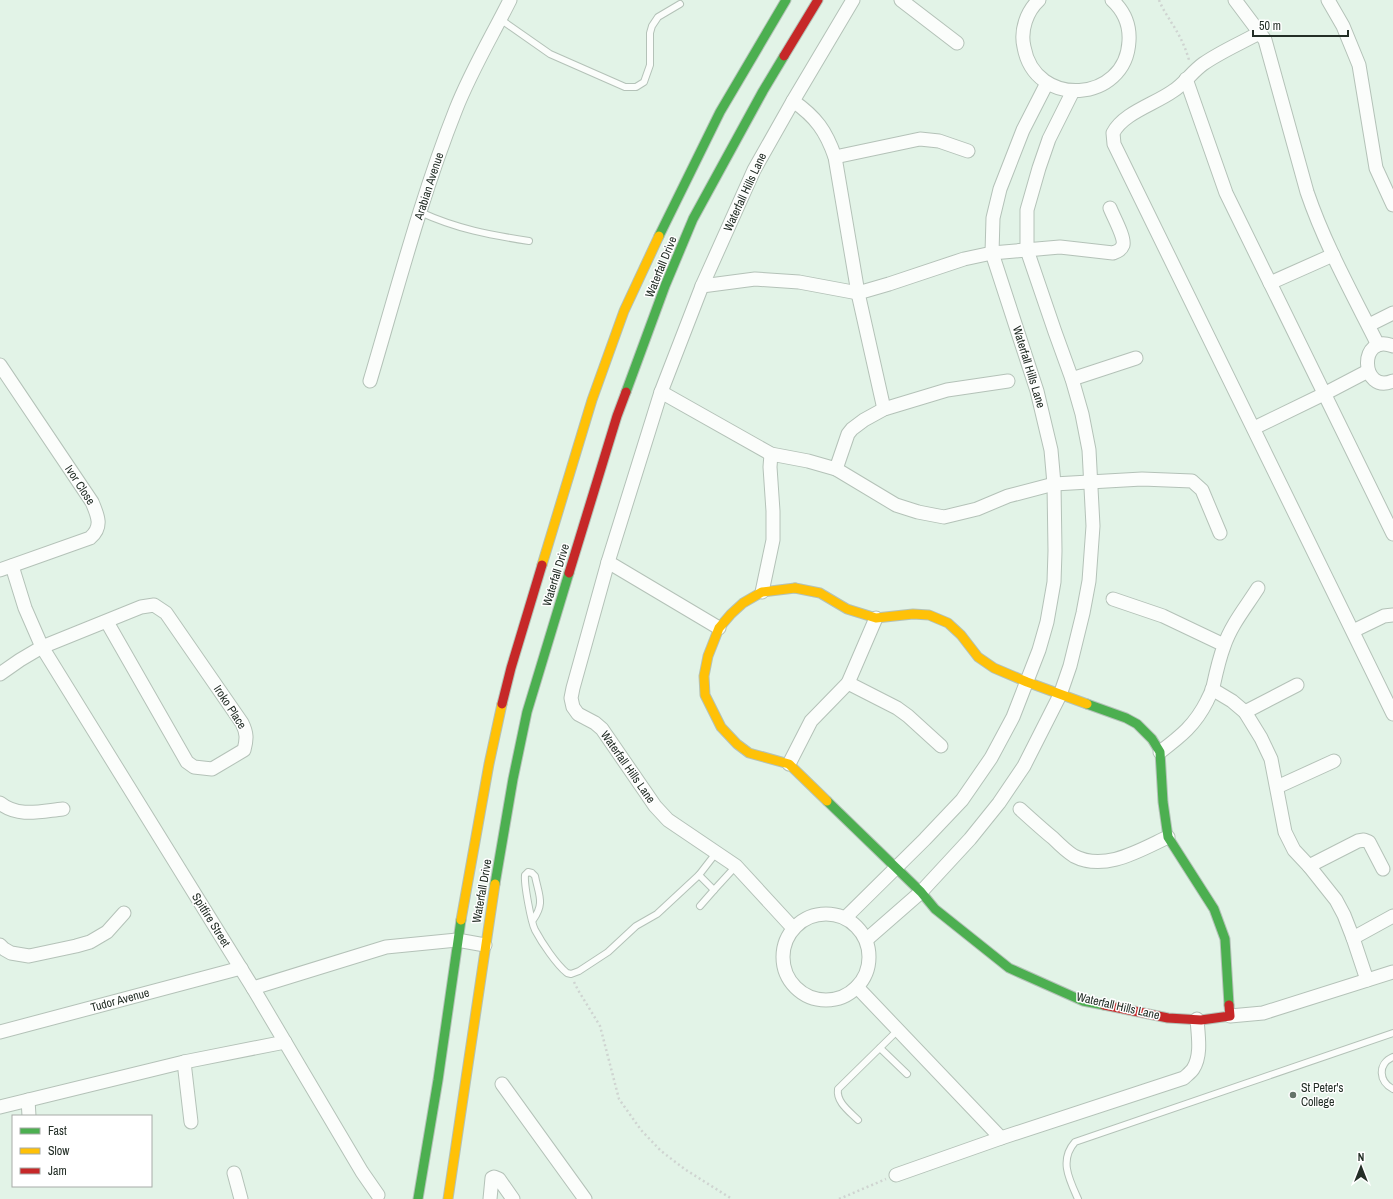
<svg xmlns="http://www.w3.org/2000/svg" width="1393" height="1199" viewBox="0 0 1393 1199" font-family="'Archivo Narrow',sans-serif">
<rect width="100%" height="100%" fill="#e2f3e7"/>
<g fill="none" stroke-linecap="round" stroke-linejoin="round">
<!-- lane casing -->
<g stroke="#b4c2b8" stroke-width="8">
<g id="lane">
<path d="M500,19l50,35 75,33h11l8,-5 6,-17v-32l2,-7 6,-9 22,-13"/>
<path d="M420,212c37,17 70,23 109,29"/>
<path d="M714,890l22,-24"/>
<path d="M700,906l14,-16 -15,-15 17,-22"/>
<path d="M533,920c12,-17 6,-24 2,-44l-3,-3 -4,-1 -3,3c-1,9 6,47 10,55 7,13 21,34 32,43l4,1 8,-3 29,-19 28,-26 21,-12 42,-39"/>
<path d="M880,1048l27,26"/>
<path d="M1393,1057c-16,7 -14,25 0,32"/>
<path d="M858,1120c-9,-9 -22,-18 -20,-31l60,-59"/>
<path d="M1078,1199c-9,-20 -19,-39 -3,-57l318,-109"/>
</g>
</g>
<!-- street casing -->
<g stroke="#b4c2b8" stroke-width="15">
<g id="street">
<path d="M901,0l56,43"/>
<path d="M1039,0c-12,11 -19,30 -15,47 11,62 102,56 105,-6 1,-16 -5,-30 -17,-41"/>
<path d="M1235,0l30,40 42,152c18,53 46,103 71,153"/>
<path d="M1328,0l15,26 16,39 17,103 17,37"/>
<path d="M1259,33c-18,10 -39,19 -56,31 -11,8 -19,20 -30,27 -18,13 -50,22 -60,42l1,11 279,570"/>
<path d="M1186,79l40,114 167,341"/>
<path d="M793,101c23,16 33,30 42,56l23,136 26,116"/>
<path d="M835,157l85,-18 19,2 29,10"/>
<path d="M1270,283l63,-28"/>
<path d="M702,286l53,-7 44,3 59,11 31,-9 75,-25 28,-6 68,-6 53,6c5,-2 8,-3 10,-8 2,-8 -10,-29 -13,-37"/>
<path d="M1369,325l24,-12"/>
<path d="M1393,346c-35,-14 -33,49 0,35"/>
<path d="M0,365l92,137c6,14 11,25 -2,36l-90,32"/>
<path d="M1072,379l64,-21"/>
<path d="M370,381c27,-91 51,-184 86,-272 15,-38 36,-73 54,-109"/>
<path d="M661,392l110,62 37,7 28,8 12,-35 4,-5 12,-9 20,-11 63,-19 61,-9"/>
<path d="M1254,428l70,-34 44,-23"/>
<path d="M836,469l60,36 22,7 26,5 33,-8 31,-13 46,-12 88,-5 50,2 10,9 18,43"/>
<path d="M608,562l-35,126 -2,10 2,9 5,7 17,9 7,6 53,77 13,14 68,46 57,62"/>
<path d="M12,566l13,42 17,39 211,341 109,184 16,23"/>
<path d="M762,592l11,-52v-29l-3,-44 1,-13"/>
<path d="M1113,599l50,17 61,29"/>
<path d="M719,628l-111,-66 53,-170 41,-106 52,-116 39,-69 60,-101"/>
<path d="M1353,631l31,-15 9,-1"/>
<path d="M0,674l20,-14 22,-13 99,-40 13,-2 12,8 76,110c5,10 5,16 2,27l-32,19 -18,-2 -7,-5 -80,-140"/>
<path d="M848,683l49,25 11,8 33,30"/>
<path d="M1212,689l20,12 13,11 16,26 10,21 14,73 9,18 15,16 27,34 8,15 9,23 14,42"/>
<path d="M1245,712l52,-27"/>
<path d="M1160,752c21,-16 35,-27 47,-51 2,-5 5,-9 6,-14 3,-14 6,-28 11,-41 7,-21 22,-39 34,-58"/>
<path d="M789,764l22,-43 37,-38 28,-65"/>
<path d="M1277,787l57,-26"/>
<path d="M0,803c18,15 42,8 63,6"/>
<path d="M1020,809c11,10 22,20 33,29 6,6 13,13 21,18 31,16 66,-6 94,-19"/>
<path d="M1309,866l49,-25 6,-1 5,2 14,27"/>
<circle cx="826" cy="957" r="43"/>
<path d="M845,918l80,-79 37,-39 29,-42 22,-41 26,-67 8,-28 7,-40 1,-31 -1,-67 -3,-34 -14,-59 -45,-138 1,-35 7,-29 23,-59 24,-47"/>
<path d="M1353,938l40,-22"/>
<path d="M866,940l55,-48 49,-53 29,-36 25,-37 36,-71 10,-29 13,-53 6,-32 4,-55 -4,-76 -7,-36 -10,-35 -17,-47 -28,-82v-40l12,-42 10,-29 24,-48"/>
<path d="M0,945l4,4 7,4 18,3 47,-10 14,-4 17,-10 17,-19"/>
<path d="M857,987l144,151"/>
<path d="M253,988l133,-41 71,-7 28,5"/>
<path d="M1230,1016l33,-3 130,-41"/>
<path d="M0,1032l241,-64"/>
<path d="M184,1062l7,60"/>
<path d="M502,1084l83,115"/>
<path d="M28,1100l1,16"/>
<path d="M0,1107l184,-45 101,-20"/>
<path d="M234,1173l7,26"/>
<path d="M896,1175l105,-37 183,-60c3,-3 7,-6 9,-9 9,-14 5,-34 4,-50"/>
<path d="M490,1199l2,-21 2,-1 5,2 14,20"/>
</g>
</g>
<!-- fast casing -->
<g stroke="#b4c2b8" stroke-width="11">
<g id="fast">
<path d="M659,236l61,-124 66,-112"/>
<path d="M626,392l39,-106 28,-67 70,-128 21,-35"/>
<path d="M1087,704l39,14 11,6 15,15 8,13 3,50 5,35 46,72 11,30 4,66"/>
<path d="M827,801l94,91 14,17 74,59 74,33 21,4"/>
<path d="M495,884l18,-105 14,-67 42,-139"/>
<path d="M418,1199l20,-119 23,-160"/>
</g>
</g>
<!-- slow casing -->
<g stroke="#b4c2b8" stroke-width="11">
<g id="slow">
<path d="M542,565l50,-165 32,-89 35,-75"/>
<path d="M795,588l25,5 27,16 29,9 37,-4 16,1 19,8 13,12 17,22 16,11 33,14 60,22"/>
<path d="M795,588l-33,4 -19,11 -12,11 -12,14 -11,28 -4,20 1,19 16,32 16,17 12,9 40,11 38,37"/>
<path d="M461,920l28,-156 13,-60"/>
<path d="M448,1199l47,-315"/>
</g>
</g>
<!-- jam casing -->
<g stroke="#b4c2b8" stroke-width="11">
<g id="jam">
<path d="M784,56l34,-56"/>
<path d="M569,573l48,-157 9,-24"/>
<path d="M502,704l9,-36 31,-103"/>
<path d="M1104,1005l64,13 33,2 29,-4 -1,-11"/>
</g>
</g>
<!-- path -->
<g stroke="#cfd4d1" stroke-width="2.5" stroke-dasharray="2 3" stroke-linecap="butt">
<path d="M1159,0c3,8 8,15 12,22 8,12 14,24 18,38"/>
<path d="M574,982l4,8 22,36 19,73 22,31 20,21 25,19 46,29"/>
<path d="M839,1199l47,-20"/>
</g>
<!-- lane -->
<use href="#lane" stroke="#fbfdfb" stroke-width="6"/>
<!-- street -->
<use href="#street" stroke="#fbfdfb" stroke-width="13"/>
<!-- fast -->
<use href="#fast" stroke="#4caf50" stroke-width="9"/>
<!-- slow -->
<use href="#slow" stroke="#ffc107" stroke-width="9"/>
<!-- jam -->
<use href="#jam" stroke="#c62828" stroke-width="9"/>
</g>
<!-- markers -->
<circle fill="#66736a" stroke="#fff" stroke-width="1.5" cx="1293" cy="1095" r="4"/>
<g text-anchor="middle" stroke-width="3" stroke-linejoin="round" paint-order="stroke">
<!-- street labels -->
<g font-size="12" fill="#232e26" stroke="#fff">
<text transform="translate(429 186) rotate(-72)" y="4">Arabian Avenue</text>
<text transform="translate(745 192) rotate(-65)" y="4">Waterfall Hills Lane</text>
<text transform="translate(661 267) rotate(-68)" y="4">Waterfall Drive</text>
<text transform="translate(1029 367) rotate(73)" y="4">Waterfall Hills Lane</text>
<text transform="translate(80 485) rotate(57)" y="4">Ivor Close</text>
<text transform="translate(556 575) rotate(-73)" y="4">Waterfall Drive</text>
<text transform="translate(230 707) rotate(57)" y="4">Iroko Place</text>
<text transform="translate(628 767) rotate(55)" y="4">Waterfall Hills Lane</text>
<text transform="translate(482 891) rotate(-80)" y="4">Waterfall Drive</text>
<text transform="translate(211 920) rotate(58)" y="4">Spitfire Street</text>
<text transform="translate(120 1000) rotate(-15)" y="4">Tudor Avenue</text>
<text transform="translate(1118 1006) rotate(13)" y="4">Waterfall Hills Lane</text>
</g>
<!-- poi labels -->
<g font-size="12" fill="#232e26" stroke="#fff" text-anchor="start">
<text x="1301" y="1092">St Peter's<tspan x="1301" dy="14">College</tspan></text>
</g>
</g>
<!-- legend -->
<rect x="12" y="1115" width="140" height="72" fill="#ffffff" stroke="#a7aba8"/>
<rect x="20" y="1128" width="20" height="6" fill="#4caf50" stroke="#a7aba8"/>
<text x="48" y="1135" font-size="12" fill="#232e26">Fast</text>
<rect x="20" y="1148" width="20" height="6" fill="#ffc107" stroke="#a7aba8"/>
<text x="48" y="1155" font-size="12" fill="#232e26">Slow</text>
<rect x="20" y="1168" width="20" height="6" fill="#c62828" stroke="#a7aba8"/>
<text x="48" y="1175" font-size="12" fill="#232e26">Jam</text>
<!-- north arrow -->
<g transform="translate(1361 1167)" stroke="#ffffff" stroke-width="3" paint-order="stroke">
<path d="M0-3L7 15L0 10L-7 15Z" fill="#232e26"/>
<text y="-6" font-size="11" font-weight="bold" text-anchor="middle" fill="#232e26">N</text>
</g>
<!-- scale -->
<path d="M1253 30v6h95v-6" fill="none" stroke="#232e26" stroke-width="2"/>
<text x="1259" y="30" font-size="12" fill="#232e26" stroke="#ffffff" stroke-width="3" paint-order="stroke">50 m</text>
</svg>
